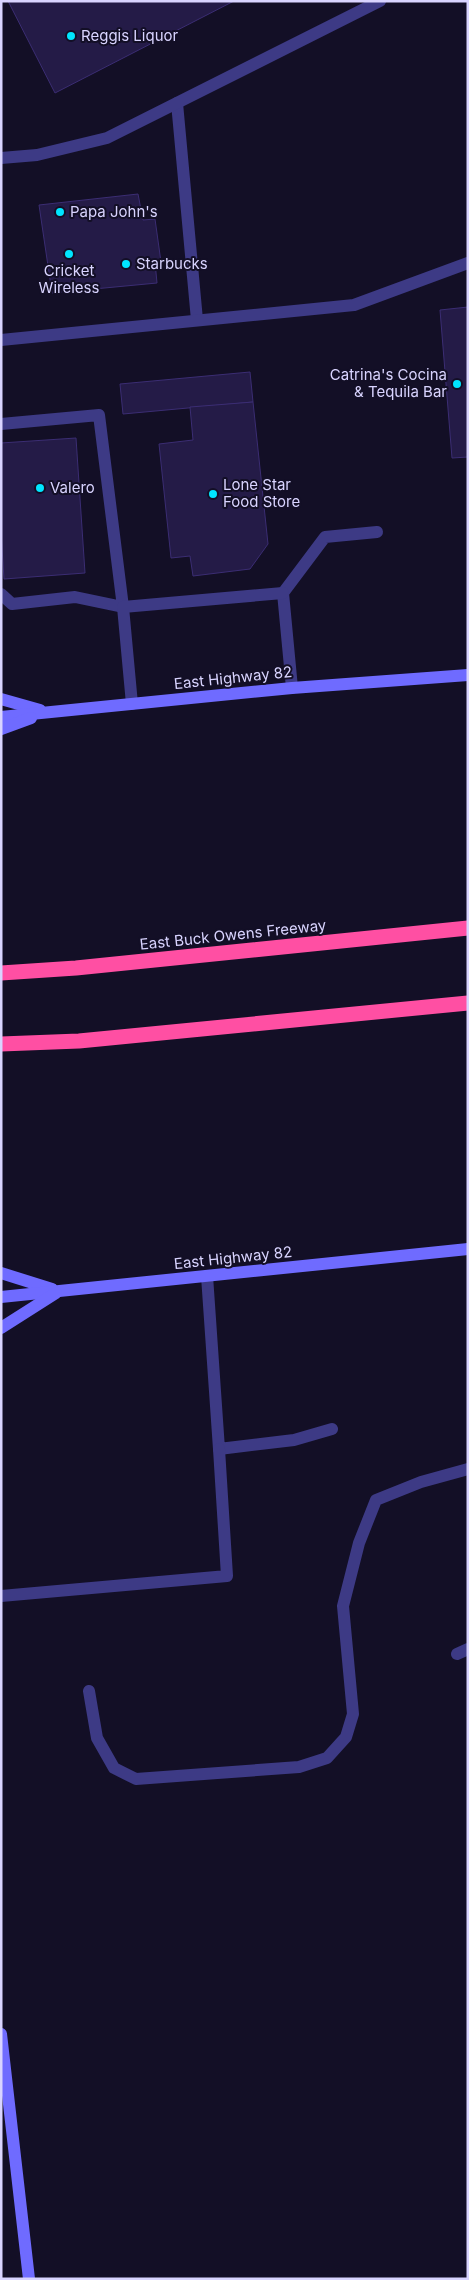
<svg xmlns="http://www.w3.org/2000/svg" width="469" height="2280" viewBox="0 0 469 2280" font-family="Inter,sans-serif">
<rect width="100%" height="100%" fill="#130f26"/>
<!-- building -->
<g fill="#241b47" stroke="#3b2d73">
<path d="M8,1h226l-179,92z"/>
<path d="M138,194l5,26 12,-1 6,43h-6l2,21 -105,10 -13,-88z"/>
<path d="M468,307v150l-16,1 -12,-148z"/>
<path d="M250,372l3,30 -130,12 -3,-30z"/>
<path d="M253,402l15,142 -18,25 -57,7 -3,-20 -19,2 -12,-114 34,-4 -3,-33z"/>
<path d="M76,438l9,135 -81,6 -3,-47v-89z"/>
</g>
<g fill="none" stroke-linecap="round" stroke-linejoin="round">
<!-- lane -->
<g stroke="#3d3a85" stroke-width="12">
<path d="M177,103l20,217"/>
<path d="M1,158l36,-3 70,-17 273,-137"/>
<path d="M1,340l353,-35 114,-42"/>
<path d="M1,424l98,-9 24,192 -48,-10 -63,7 -11,-10"/>
<path d="M292,688l-9,-95 42,-56 52,-5"/>
<path d="M132,704l-9,-97 160,-14"/>
<path d="M207,1276l12,173 75,-9 38,-11"/>
<path d="M1,1596l226,-20 -8,-127"/>
<path d="M457,1654l11,-5"/>
<path d="M89,1691l8,47 17,30 22,11 163,-12 28,-9 19,-21 7,-23 -10,-108 16,-63 17,-43 45,-18 47,-13"/>
</g>
<!-- secondary -->
<g stroke="#6f6bff" stroke-width="12">
<path d="M1,699l39,11"/>
<path d="M1,717l291,-29 176,-13"/>
<path d="M1,729l30,-11"/>
<path d="M1,1273l51,16"/>
<path d="M1,1297l467,-48"/>
<path d="M1,1328l55,-35"/>
<path d="M1,2034l28,245"/>
</g>
<!-- highway -->
<g stroke="#ff4fa3" stroke-width="15">
<path d="M1,973l75,-5 392,-40"/>
<path d="M1,1044l78,-3 389,-38"/>
</g>
</g>
<!-- markers -->
<g fill="#00e5ff" stroke="#130f26" stroke-width="2">
<circle cx="71" cy="36" r="5"/>
<circle cx="60" cy="212" r="5"/>
<circle cx="69" cy="254" r="5"/>
<circle cx="126" cy="264" r="5"/>
<circle cx="457" cy="384" r="5"/>
<circle cx="40" cy="488" r="5"/>
<circle cx="213" cy="494" r="5"/>
</g>
<g text-anchor="middle" stroke-width="4" stroke-linejoin="round" paint-order="stroke">
<!-- poi labels -->
<g font-size="15" fill="#d9d4ff" stroke="#130f26" text-anchor="start">
<text x="81" y="41">Reggis Liquor</text>
<text x="70" y="217">Papa John's</text>
<text x="136" y="269">Starbucks</text>
<text x="69" y="276" text-anchor="middle">Cricket<tspan x="69" dy="17">Wireless</tspan></text>
<text x="447" y="380" text-anchor="end">Catrina's Cocina<tspan x="447" dy="17">&amp; Tequila Bar</tspan></text>
<text x="223" y="490">Lone Star<tspan x="223" dy="17">Food Store</tspan></text>
<text x="50" y="493">Valero</text>
</g>
<!-- street labels -->
<g font-size="15" fill="#d9d4ff" stroke="#130f26">
<text transform="translate(233 678) rotate(-6)" y="5">East Highway 82</text>
<text transform="translate(233 935) rotate(-6)" y="5">East Buck Owens Freeway</text>
<text transform="translate(233 1258) rotate(-6)" y="5">East Highway 82</text>
</g>
</g>
<!-- border -->
<rect width="469" height="2280" fill="none" stroke="#d9d4ff" stroke-width="5"/>
</svg>
